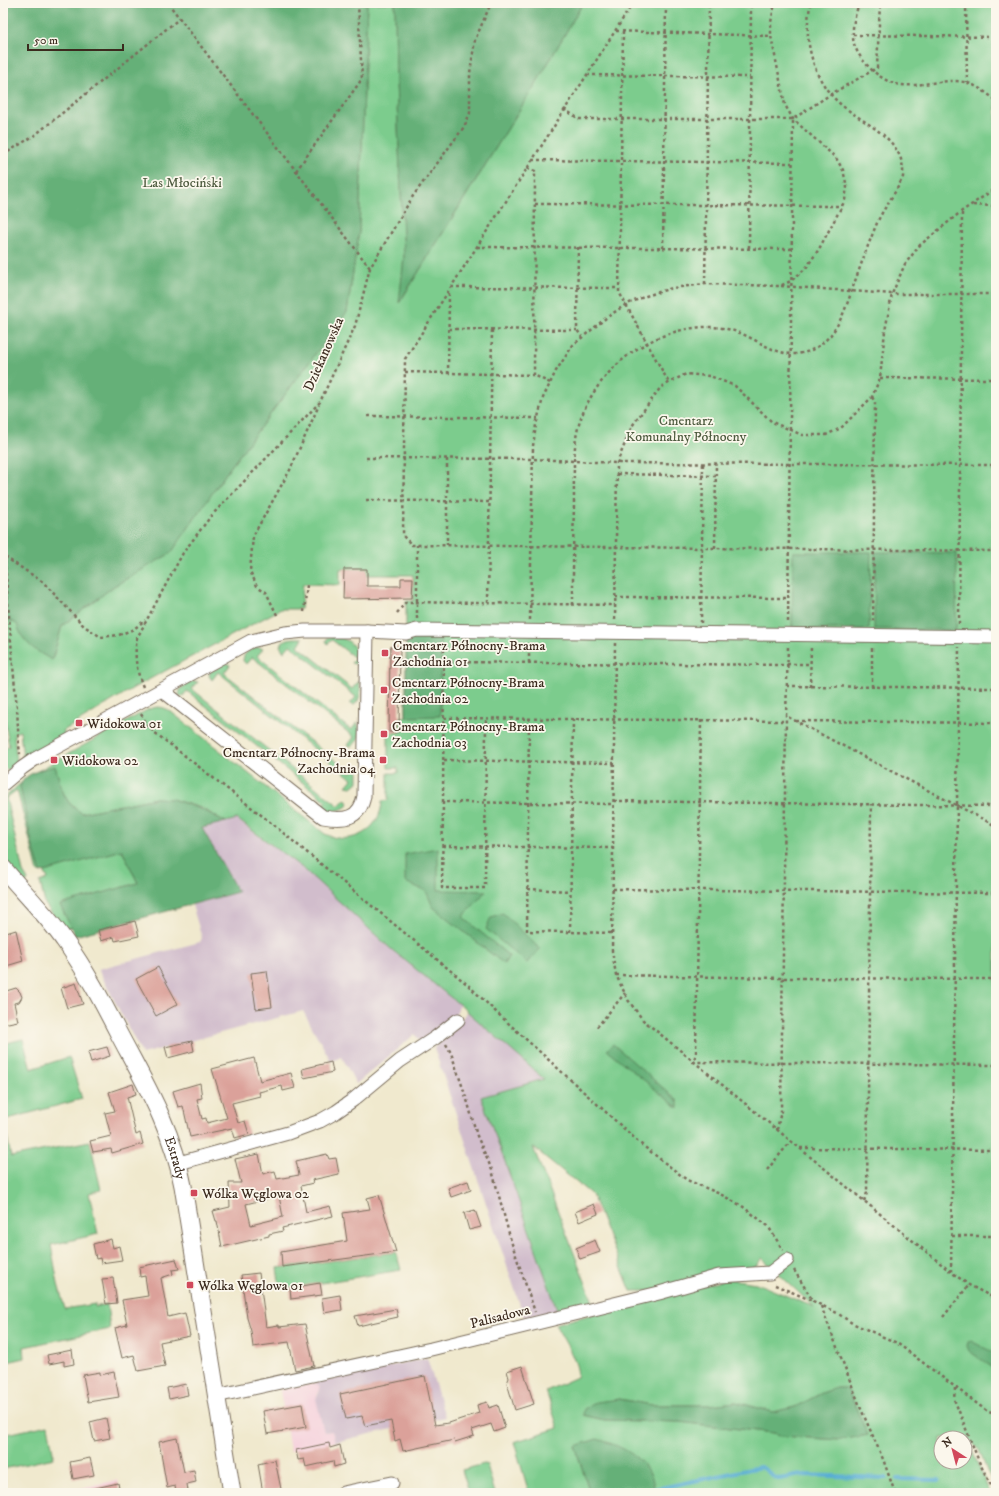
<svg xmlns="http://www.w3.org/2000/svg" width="999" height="1496" viewBox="0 0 999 1496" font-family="'IM FELL DW Pica',serif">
<rect width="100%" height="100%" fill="#fbf7ec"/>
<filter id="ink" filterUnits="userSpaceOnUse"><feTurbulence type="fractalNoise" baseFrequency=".025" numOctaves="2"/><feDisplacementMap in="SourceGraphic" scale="8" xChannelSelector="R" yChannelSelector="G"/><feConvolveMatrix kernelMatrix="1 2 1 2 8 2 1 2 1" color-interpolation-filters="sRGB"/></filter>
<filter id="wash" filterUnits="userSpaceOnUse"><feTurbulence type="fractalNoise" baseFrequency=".012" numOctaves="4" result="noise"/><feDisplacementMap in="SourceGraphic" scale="16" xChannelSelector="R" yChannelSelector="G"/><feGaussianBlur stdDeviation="0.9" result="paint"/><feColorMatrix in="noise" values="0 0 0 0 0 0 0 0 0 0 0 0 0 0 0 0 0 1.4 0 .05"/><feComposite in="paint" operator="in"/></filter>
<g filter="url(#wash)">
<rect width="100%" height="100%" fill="#f0e9ce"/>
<!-- built -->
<g fill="#f5cfdb">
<path d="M313,1383l6,1 1,6 -3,5 7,37 8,-1 3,11 -45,9 -10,-61z"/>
<path d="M118,1480l2,13h-62z"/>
</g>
<!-- industrial -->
<g fill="#d1bdcc">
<path d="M236,819l69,51 86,79 69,56 -5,10 -35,27 -5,-8 -59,50 -14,-27 -11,4 -28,-50 -161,43 -44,-85 102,-27 2,-4 -10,-33 45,-13 -35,-64z"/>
<path d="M467,1011l77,68 -63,18 22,59 55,156 -10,2 -24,3 -90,-269 23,-22z"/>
<path d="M427,1358l18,59 -110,25 -3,-11 -8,1 -8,-33 4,-9 -1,-5 -6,-2z"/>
</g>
<!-- green -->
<g fill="#7ccc8d" stroke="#5c7b56" fill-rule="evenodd">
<path d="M367,3h28l1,79 8,175 -4,45 140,-225 43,-74h413v1485l-9,-17 -9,-24 -11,-8 23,54h-335l-5,-20 -75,-27 15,47h-61l-15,-51 44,-14 -12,-37 31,-14c4,-12 -16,-41 -22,-53l174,-45 27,4 58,24 -52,-49 -5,7 -13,6 -94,20h-19l-39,-96 -59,-48 60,155 -35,10 -55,-156 -22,-59 63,-18 -84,-74 -69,-56 -86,-79 -68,-51 -11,3 -25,-14 -29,-9 -16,-1 -74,15c-20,-11 -20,-26 -27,-46l-19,5 111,-62c8,-4 16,-4 23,1l155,123c26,13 56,-4 57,-33l6,-1v-27h10v-5h-10v-35l12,-1v-15h6v-116h7v-26h-46v-6h-27v16l-37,-1 -2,25h-20l-146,78 -72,44 2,3 -42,24 -3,-27 -6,2 3,30 -9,7 -5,-3v-18l6,-3 -6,-36v-92l15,6 34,36 10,-34 52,-40 57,-33 58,-84 118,-157 12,-80zM836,1388h11l21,47 -28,5 -57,-4 -9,-3 -95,-11 -75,-2 -21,-5 36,-16 33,6h59l25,-3 37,10 22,-5 27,-14zM941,1438h24v24h-24z"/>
<path d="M328,637c14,0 24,2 29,17 1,4 3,6 1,9l-2,1 -5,-1 4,-5 -23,-18 -4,4 -2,-3z"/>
<path d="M303,638l-5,8 54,43 6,-7h1c2,8 2,18 -5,23l-4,-1 6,-7 -66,-52 -6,7 -4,-6c3,-9 15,-8 23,-8z"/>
<path d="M259,647l4,2 -6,7 94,74 6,-7c5,8 3,19 -6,23l-3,-1 6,-8 -102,-80 -6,7 -3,-3c0,-9 8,-12 16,-14z"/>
<path d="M226,663l4,2 -6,8 127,100 6,-7 1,1v15l-6,5 -6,-1 6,-7 -134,-107 -6,8 -3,-4 1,-4z"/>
<path d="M192,681l6,1 -6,7 147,117 6,-7 3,4 -1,3c-8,6 -18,7 -26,2l5,-7 -139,-110 -5,6 -3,-2 1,-6z"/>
<path d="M22,782l-2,5 12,56 9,30 -3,-1 -21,-82 -11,8 17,74 5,8 -2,3 -3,-1 -20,-23v-60z"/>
<path d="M122,850l16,33 -77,22 10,22 -8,2 -18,-25 -5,-22 8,-3 -4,-8z"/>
<path d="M23,1039l8,30 38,-12 13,42 -78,21 7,37 79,-16 11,49 -12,3 9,41 -47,11 7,39 7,25 30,-5v3l12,-3 3,25 -86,18 1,11 -22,5v-319z"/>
<path d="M396,1252l5,18 -111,18v-2l-10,2 -3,-20z"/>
<path d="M48,1425l6,33 -51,11v-34z"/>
<path d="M484,1464l3,1 8,28h-26l-7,-23z"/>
</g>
<!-- forest -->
<g fill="#65b078" stroke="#506d4b">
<path d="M3,3h364l-8,229 -12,80 -118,157 -58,84 -57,33 -52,40 -10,34c-15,-8 -31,-18 -35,-36l-14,-6z"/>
<path d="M395,3h188l-43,74 -141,226 5,-46 -8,-175z"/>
<path d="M793,552h78l-2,77h-77z"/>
<path d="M875,552l82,1 -1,77 -82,-1z"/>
<path d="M406,637h35l-1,79 -34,1z"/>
<path d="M55,766c7,21 7,36 27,47l74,-15 16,1 29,10 25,13 -24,6 36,64 -163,44 -15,-31 78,-22 -16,-33 -81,23 -9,-30 -12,-56c4,-15 22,-17 35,-21z"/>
<path d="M438,848v42l48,1 -23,26 46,39 -5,8 -71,-57 -7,-16 -21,-9v-28z"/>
<path d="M503,913l37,36 -13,14 -41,-34 5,-12z"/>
<path d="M613,1044l65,57v7l-71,-58z"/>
<path d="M971,1341l25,13v16l-27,-19 -2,-5 1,-4z"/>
<path d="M836,1388h11l21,47 -28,5 -58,-4 -8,-3 -95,-11 -75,-2 -21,-5 1,-6 12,-7 23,-3 33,6h59l25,-3 37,10 22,-5 27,-14z"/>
<path d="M597,1439c21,6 40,14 52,33 4,5 5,14 6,21h-65l-15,-47z"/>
</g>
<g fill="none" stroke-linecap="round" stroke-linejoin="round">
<!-- stream -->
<g stroke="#57add3" stroke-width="4">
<path d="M897,1479l42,1"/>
<path d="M621,1493l8,-2 13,1 118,-25c7,1 11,10 18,12 5,0 19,-4 26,-4l82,3"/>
</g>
</g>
<g id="blocks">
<!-- building -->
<g fill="#dba19a" fill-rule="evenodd">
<path d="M344,569h23v17h34v-8h12l-1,20 -69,1z"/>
<path d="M390,647h10l-1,85h-10z"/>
<path d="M135,921l4,15 -24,5 -1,-4 -13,4 -3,-11z"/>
<path d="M16,930l7,31 -20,6v-33z"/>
<path d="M158,967l20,37 -22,12 -20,-37z"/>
<path d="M267,971l5,36 -16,2 -5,-36z"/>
<path d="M76,983l7,21 -16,4 -6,-20z"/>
<path d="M16,988l4,4 2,5 -3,5 -5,1 4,18 -15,3v-32z"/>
<path d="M192,1041l2,10 -26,7 -3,-11z"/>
<path d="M107,1047l3,9 -19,6 -3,-10z"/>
<path d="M254,1058l6,23 31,-8 4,15 -12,3 -1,-5 -23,6 1,4 -28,7 6,20 7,-2 4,13 -14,4 -3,-10 -42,9 -7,-31 -5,1 -5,-16 27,-8 2,15 -5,1 5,20 4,-1 1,5 20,-5 -15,-49z"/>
<path d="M331,1062l2,10 -29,6 -2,-9z"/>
<path d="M133,1084l3,10 -9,3 9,38 4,-2 3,11 -31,9 -1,-4 -18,3 -3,-11 21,-5 -6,-23 10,-2 -6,-19z"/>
<path d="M259,1154l4,20 12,-3 2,8 22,-4 -3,-14 31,-7 2,5 7,-1 3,16 -27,6 1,3 -12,3 5,26 24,-6 3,10 -51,12 1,3 -14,3v2l-47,11 -5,-26h-1l-3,-10 17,-4 -1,-24h12l-6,-24zM279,1196l4,21 -32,8 -5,-21z"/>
<path d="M468,1181l3,9 -20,7 -3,-9z"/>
<path d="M379,1195l17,57 -114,15 -1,-15 66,-11 -4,-28 27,-4 -3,-11z"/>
<path d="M594,1204l4,10 -19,8 -4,-10z"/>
<path d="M475,1210l6,17 -12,3 -5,-17z"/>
<path d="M111,1239l2,9 6,-2 3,14 -21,3 -1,-5 -4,1 -3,-15z"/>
<path d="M595,1240l5,12 -20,7 -4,-11z"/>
<path d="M176,1259l3,10 -7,1 1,4 -12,4 7,39 17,-4 5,23 -30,6 5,24 -27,5 -4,-16 -12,3 -7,-30 12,-3 -5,-25 26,-4 -3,-20 -5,1 -1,-10z"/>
<path d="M259,1273l7,54 13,-2v2l26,-3 9,42 -19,4 -6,-28 -36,5 -2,-16 -4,-13 -6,-43z"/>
<path d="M113,1278l4,25 -11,1 -4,-25z"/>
<path d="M320,1283l2,12 -31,4 -1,-11z"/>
<path d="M340,1295l2,15 -18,3 -2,-15z"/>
<path d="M396,1309l2,8 -40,9 -3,-10z"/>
<path d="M72,1350l2,14 -10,2v-5l-15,3 -2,-9z"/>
<path d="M522,1366l12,38 -19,6 -8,-27 2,-5 -2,-7z"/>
<path d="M100,1372v3l14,-3 5,25 -31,5 -5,-27z"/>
<path d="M425,1376l10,49 14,-2 30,-10 -2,-8 10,-3 2,6 9,-3 7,23 -11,4 -3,-8 -19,6 2,6 -19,6 -1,-2 -51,11 -3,-12 -5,2 -4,-20 -26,5 -3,-10 -16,3 -6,-25z"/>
<path d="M186,1384l2,11 -19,4 -2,-11z"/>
<path d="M302,1404l4,23 -39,7 -4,-23z"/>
<path d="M106,1418l4,20 -16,3 -4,-19z"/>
<path d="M177,1438l7,34 10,-2 2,12 -9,2 1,7 -12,2 -1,-7 -8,2 -8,-46z"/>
<path d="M329,1443l1,5 10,-3 4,19 -10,3 -1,-6 -27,6 -2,-8 -6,1 -2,-10z"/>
<path d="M90,1458l4,17 -21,4 -3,-17z"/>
<path d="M275,1460l6,29 -18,4 -5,-29z"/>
<path d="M118,1483l2,10h-29v-4z"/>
</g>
</g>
</g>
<g filter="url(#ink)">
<use href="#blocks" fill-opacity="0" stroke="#7a6d5c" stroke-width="1"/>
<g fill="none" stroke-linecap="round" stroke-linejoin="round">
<!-- minor casing -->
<g stroke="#7a6d5c" stroke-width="15">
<g id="minor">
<path d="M367,631l39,2 11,-3 579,7"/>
<path d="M3,784l19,-16 13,-9 216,-118 34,-8 20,-2h62l-3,165c-4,23 -20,25 -41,21l-161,-127"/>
<path d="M179,1163l109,-30 32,-12 16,-9 17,-12 47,-39 35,-23 23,-18"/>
<path d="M216,1396l215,-47 228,-56 60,-17 51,-3 17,-13"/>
<path d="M343,1493l49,-10"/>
</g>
</g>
<!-- major casing -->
<g stroke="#7a6d5c" stroke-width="19">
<g id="major">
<path id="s1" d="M3,868c20,24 43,46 61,72 22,30 39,63 56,96 26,49 53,95 63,150l49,307"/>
</g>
</g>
<!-- path -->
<g stroke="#7a6d5c" stroke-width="2.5" stroke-dasharray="3 3" stroke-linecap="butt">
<path d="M168,3l202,265"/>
<path d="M633,3l-228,356 -2,177 9,9h5l579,6"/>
<path d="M860,3c-6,11 -9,29 -6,41 6,18 28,39 47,41 21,2 47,-8 67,-2 10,3 19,11 28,17"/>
<path d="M966,3l1,79"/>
<path d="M616,31l155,5"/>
<path d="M623,31l-4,261 50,91"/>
<path d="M853,35l143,2"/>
<path d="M587,75l163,2"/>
<path d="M564,109l15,10h214l38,-25 46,-26 3,-65"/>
<path d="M3,155l32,-20 145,-117"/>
<path d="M532,160l260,3"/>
<path d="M527,168l8,3 -1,204"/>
<path d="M296,171l66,-92 -4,-76"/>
<path d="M535,204l307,2"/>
<path d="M973,205l23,1"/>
<path d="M477,247l315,2"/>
<path d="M578,247l-1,83 5,7"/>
<path d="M663,248l3,-245"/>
<path d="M749,248l2,-245"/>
<path d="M705,284l4,-281"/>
<path d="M781,286l111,8h104"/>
<path d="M451,287l168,1"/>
<path d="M449,329l128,1"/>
<path d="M405,372l129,3 16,8"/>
<path d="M448,374l1,-82"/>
<path d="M880,378l116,1"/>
<path d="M872,397l3,5 -2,221"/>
<path d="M368,416l170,2"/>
<path d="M366,458l166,1 85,4 379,2"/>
<path d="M447,459v86"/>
<path d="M617,474l99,2"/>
<path d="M366,500l123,2"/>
<path d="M3,531c4,59 8,118 14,177 1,16 1,31 3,46"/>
<path d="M715,548l1,-85"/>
<path d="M5,557l38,25 41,44 17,11 18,-2 15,-6 11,-9"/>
<path d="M615,597l173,1"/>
<path d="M488,603l4,-274"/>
<path d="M573,605c0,-34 0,-67 1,-100 0,-22 -1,-45 2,-67 6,-40 36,-76 71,-95 23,-12 54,-20 80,-14 33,7 55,39 90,18 25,-16 31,-48 41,-74 6,-17 12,-33 19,-50 7,-16 19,-30 26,-46 3,-40 -41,-53 -65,-75 -26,-24 -36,-65 -27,-99"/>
<path d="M304,612l3,-27"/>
<path d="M397,613l9,-11 209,3"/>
<path d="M277,615l-11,-23 -9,-6 -7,-15 3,-35 37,-66 29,-65"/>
<path d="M417,619v-74"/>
<path d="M530,620l3,-174 3,-21 7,-27 13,-27 17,-26 33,-27 19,-13 21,-9 26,-8 33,-4 75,2 11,-5 15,-13 13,-19 23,-43 3,-6 2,-13 -4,-17 -7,-12 -43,-39 -8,-14 -14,-69v-14l4,-19"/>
<path d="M615,620l2,-157 15,-37 29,-39 25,-13 24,2 25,10 37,36 30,13h24l15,-7 31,-31 8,-19 5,-47 7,-37 13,-30 15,-19 42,-34 34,-23"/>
<path d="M3,622h6"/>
<path d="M788,622l5,-503"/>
<path d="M701,623l2,-160"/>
<path d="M959,624l3,-412"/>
<path d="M444,643l-1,159 171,2"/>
<path d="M615,643l-3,308 4,24 12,25 15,20 308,252 18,13 27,14"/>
<path d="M788,647l-2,69 210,110"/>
<path d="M444,662l343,3"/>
<path d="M529,663v-20"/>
<path d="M787,664h23"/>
<path d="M787,686l209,2"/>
<path d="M143,687c-7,-18 -9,-30 -6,-49l46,-85 28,-37 109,-114 35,-76 15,-58 43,-72 51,-69 6,-14v-40l5,-33 16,-37"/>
<path d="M810,687l1,-40"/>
<path d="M872,687v-39"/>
<path d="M141,714l7,12 6,6 111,86 203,167 27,26 147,134 45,35 33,14 22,12 26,20 15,24"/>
<path d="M444,718l342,3"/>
<path d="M529,718l-2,213 85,2"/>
<path d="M701,720l-5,334 -3,8 303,3"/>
<path d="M796,721l200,2"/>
<path d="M444,760l170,3"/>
<path d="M614,801l382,5"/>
<path d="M443,802l-1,86h43l1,-170"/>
<path d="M443,846l170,2"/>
<path d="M528,889l42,2"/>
<path d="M613,889l383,4"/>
<path d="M570,932l3,-214"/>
<path d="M616,975l166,3 214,1"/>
<path d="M597,1027l28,-34"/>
<path d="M446,1044l5,9 17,50 9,33 15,34 19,71 24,71"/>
<path d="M777,1130l4,-19 5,-395"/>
<path d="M800,1148l196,2"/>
<path d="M767,1170l24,-29"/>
<path d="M864,1201l3,-8 4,-389"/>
<path d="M952,1236h44"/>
<path d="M794,1270l19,31 24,12 15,10 45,20 91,69 8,2"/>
<path d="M951,1272l8,-625"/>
<path d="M775,1285l38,16"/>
<path d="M821,1306l40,103 22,50 12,34"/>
<path d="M943,1317l26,-32"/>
<path d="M955,1388l-1,11 26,65 15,29"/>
</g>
<!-- minor -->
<use href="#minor" stroke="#fff" stroke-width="13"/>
<!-- major -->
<use href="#major" stroke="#fff" stroke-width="17"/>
</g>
</g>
<!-- markers -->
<g fill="#d1495b" stroke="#fbf7ec" stroke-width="1.5">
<rect x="381" y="649" width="8" height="8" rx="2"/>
<rect x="380" y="686" width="8" height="8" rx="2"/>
<rect x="75" y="719" width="8" height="8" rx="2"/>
<rect x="380" y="730" width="8" height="8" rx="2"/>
<rect x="50" y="756" width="8" height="8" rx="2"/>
<rect x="379" y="756" width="8" height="8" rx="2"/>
<rect x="190" y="1189" width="8" height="8" rx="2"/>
<rect x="186" y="1281" width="8" height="8" rx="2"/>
</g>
<g text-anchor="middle" stroke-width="3.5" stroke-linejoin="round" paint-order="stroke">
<!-- park labels -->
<g font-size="14" fill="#4e5b3f" stroke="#fbf7ec">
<text x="182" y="187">Las Młociński</text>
<text x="686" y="425">Cmentarz<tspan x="686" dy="16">Komunalny Północny</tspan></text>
</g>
<!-- street labels -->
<g font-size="14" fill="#3b2a1e" stroke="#fbf7ec">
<text transform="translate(323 354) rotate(-66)" y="5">Dziekanowska</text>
<text dy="5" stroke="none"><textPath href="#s1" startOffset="340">Estrady</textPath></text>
<text transform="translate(500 1316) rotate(-14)" y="5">Palisadowa</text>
</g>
<!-- poi labels -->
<g font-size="14" fill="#3b2a1e" stroke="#fbf7ec" text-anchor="start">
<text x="393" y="650">Cmentarz Północny-Brama<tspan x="393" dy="16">Zachodnia 01</tspan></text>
<text x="392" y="687">Cmentarz Północny-Brama<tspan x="392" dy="16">Zachodnia 02</tspan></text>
<text x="87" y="728">Widokowa 01</text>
<text x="392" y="731">Cmentarz Północny-Brama<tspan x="392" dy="16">Zachodnia 03</tspan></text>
<text x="375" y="757" text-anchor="end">Cmentarz Północny-Brama<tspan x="375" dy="16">Zachodnia 04</tspan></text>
<text x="62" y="765">Widokowa 02</text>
<text x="202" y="1198">Wólka Węglowa 02</text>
<text x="198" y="1290">Wólka Węglowa 01</text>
</g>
</g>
<!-- margin -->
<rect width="999" height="1496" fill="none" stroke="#fbf7ec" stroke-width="16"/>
<!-- north arrow -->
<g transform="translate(953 1450) rotate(324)"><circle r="19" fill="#fbf7ec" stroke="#aea59a"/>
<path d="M0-3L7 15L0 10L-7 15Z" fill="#d1495b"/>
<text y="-6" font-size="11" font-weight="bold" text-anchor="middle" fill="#3b2a1e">N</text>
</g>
<!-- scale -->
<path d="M28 44v6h95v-6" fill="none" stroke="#3b2a1e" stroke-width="2"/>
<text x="34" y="44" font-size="12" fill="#3b2a1e" stroke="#fbf7ec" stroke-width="3" paint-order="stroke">50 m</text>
</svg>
